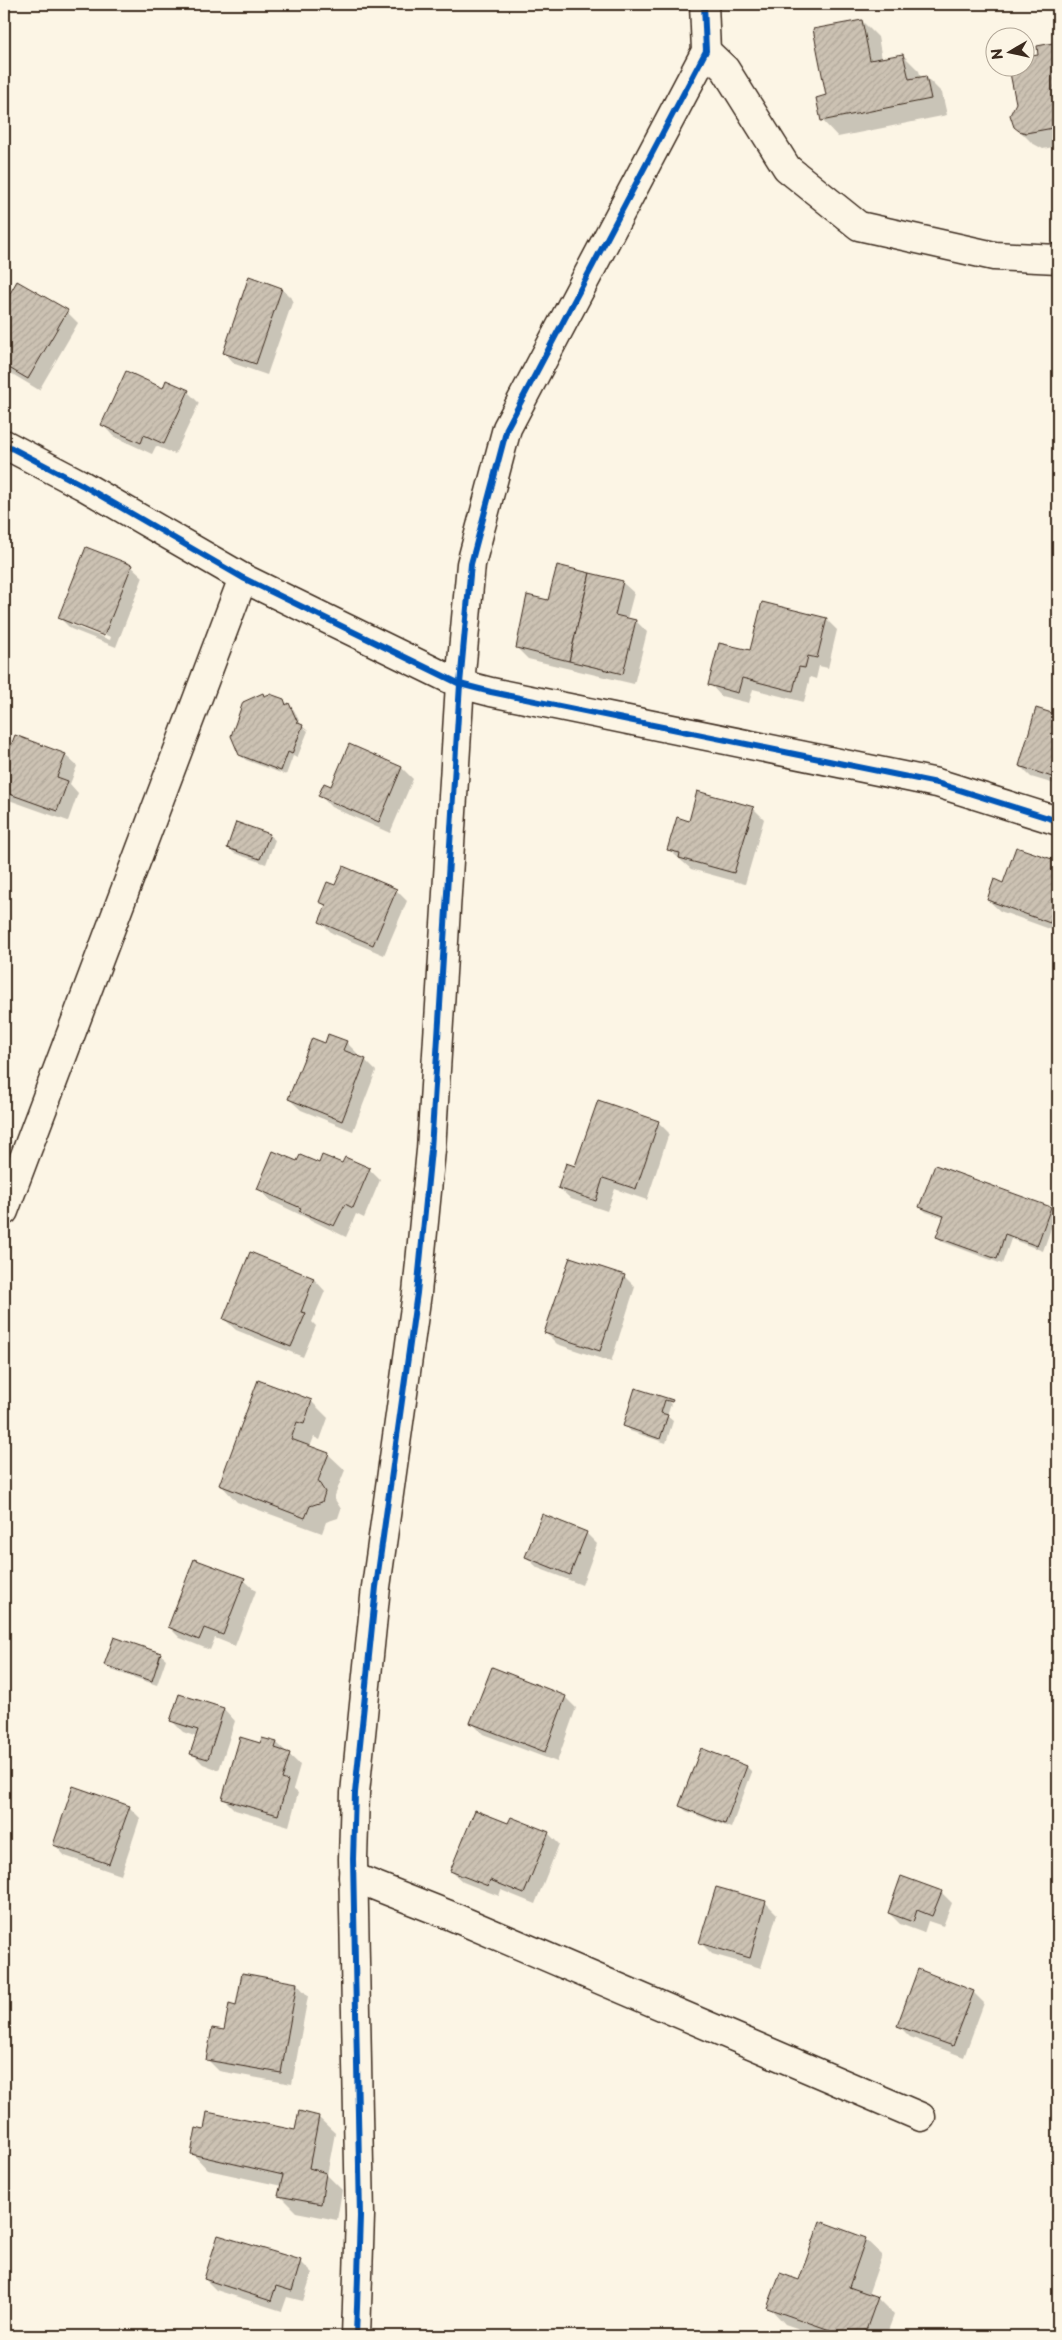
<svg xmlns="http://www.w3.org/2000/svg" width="1062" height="2340" viewBox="0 0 1062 2340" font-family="'Playpen Sans',sans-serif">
<defs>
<pattern id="building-hatch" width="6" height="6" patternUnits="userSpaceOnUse" patternTransform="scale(1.25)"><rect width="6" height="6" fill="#ccc2b3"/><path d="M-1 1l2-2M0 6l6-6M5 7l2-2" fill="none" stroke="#b0a79a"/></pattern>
</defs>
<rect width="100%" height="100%" fill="#fcf5e5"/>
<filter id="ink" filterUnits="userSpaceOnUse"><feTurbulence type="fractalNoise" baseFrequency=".02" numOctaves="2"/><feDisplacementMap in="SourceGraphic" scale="10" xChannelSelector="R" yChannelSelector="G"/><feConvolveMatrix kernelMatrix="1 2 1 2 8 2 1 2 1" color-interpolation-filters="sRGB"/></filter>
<g filter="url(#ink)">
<!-- shadow -->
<g fill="#0003" fill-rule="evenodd">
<path d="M862,21l16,16 4,22 21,-4 16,16 2,7 5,-1 16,16 5,22 -109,22 -16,-17 5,-24z"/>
<path d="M1058,44v102l-15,3 -11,-6 -17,-17 2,-23 -6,-35h13l15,-12 -1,-9z"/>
<path d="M18,283l49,29 11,11 -39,67 -35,-21v-62z"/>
<path d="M282,289l11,11 -26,75 -32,-11 -11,-12z"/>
<path d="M164,390l24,2 11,11 -24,51 -19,-8 -4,8 -39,-18 -11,-12z"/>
<path d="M131,566l12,11 -27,70 -45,-18 -11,-11zM71,622l40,15 -1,3 -39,-15z"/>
<path d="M622,582l12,11 -7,26 9,2 11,11 -13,52 -106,-25 -11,-11 32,-46z"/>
<path d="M826,619l11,11 -9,38 -9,-2 -3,13 -6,-2 -6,25 -51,-13 -4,14 -28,-7 -11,-12 41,-32z"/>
<path d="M265,697l18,3 6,5 5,5 7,15 7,6 -11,27 -4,-2 -7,19 -40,-15 -6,-5z"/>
<path d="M1037,710l21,6v69l-27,-8 -11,-11z"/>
<path d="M349,745l53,23 11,11 -23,54 -59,-26 -11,-12 12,-8z"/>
<path d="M4,747l7,2 54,6 12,11 -7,18 8,9 -10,28 -59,-21 -5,-5z"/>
<path d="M753,808l11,11 -19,65 -54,-15 -23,-20 21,-26z"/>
<path d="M269,835l6,5 -9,24 -32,-11 -5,-5z"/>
<path d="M1017,848l41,15v69l-58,-21 -12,-11 16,-16z"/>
<path d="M336,887l60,3 11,11 -23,54 -52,-22 -11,-11 6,-14 -7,-7z"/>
<path d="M346,1042l11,11 -1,3 9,4 11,11 -23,60 -52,-21 -12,-11 36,-54z"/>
<path d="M658,1122l11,11 -22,67 -32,-11 -8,22 -36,-12 -12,-11 17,-20z"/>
<path d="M298,1163l71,6 11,11 -16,38 -8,-4 -10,23 -76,-37 -11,-11z"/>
<path d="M936,1166l115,42 5,6 -13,37 -32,-12 -9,25 -59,-22 -6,-5 7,-19 -18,-6 -5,-5z"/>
<path d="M251,1254l63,25 11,12 -13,31 4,4 -13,31 -67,-27 -12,-11z"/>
<path d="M624,1276l11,11 -24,75 -54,-18 -11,-11z"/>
<path d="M665,1399l6,5 -4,12 6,5 -7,22 -36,-12 -5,-5z"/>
<path d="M311,1401l17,17 -8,22 -6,-3 -4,10 18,7 17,16 -11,28 7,11 -3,9 -12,4 -4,11 -85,-31 -16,-17z"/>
<path d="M586,1533l11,11 -15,41 -44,-17 -12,-11z"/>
<path d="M244,1580l12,11 -21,55 -20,-8 -5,12 -30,-12 -11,-11z"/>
<path d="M160,1654l6,5 -9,26 -46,-15 -6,-6z"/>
<path d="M180,1695l44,14 11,12 -16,49 -16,-6 -11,-11 5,-16 -14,-5 -11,-11z"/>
<path d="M565,1697l11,11 -19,54 -74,-28 -11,-11z"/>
<path d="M263,1739l14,4 23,22 -7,24 5,4 -9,33 -54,-16 -11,-11 37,-54z"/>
<path d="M702,1750l45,17 5,5 -21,56 -45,-17 -5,-5z"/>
<path d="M129,1807l11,11 -19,57 -56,-19 -11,-12z"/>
<path d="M509,1825l39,8 11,11 -24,60 -34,-14 -2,6 -36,-14 -12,-11z"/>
<path d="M717,1888l49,15 11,11 -16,54 -49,-14 -11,-11z"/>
<path d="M941,1892l11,11 -9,23 -15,-5 -4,12 -24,-9 -11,-11z"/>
<path d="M243,1975l54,9 11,12 -16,88 -73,-13 -11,-11 29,-53z"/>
<path d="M973,1992l11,11 -20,54 -54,-20 -12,-12z"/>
<path d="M318,2117l17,16 -8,42 15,15 -5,30 -41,-8 -16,-16 2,-10 -74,-16 -16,-17 13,-21h91z"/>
<path d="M219,2236l82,26 11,11 -9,28 -16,-4 -5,14 -66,-21 -11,-11z"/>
<path d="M865,2239l17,16 -14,40 9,3 17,17 -8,21h-66l-35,-12 -16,-17 31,-25z"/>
</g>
<!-- building -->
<g fill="url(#building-hatch)" stroke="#3b2a1e">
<path d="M862,20l8,40 33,-6 6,25 17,-3 5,23 -110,22 -5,-23 10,-3 -13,-66z"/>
<path d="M1058,42v77l-6,1 1,8 -27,5 -7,-2 -5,-4 -4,-12 6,-12 -7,-35h15v-11l14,-2 -1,-9z"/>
<path d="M249,276l33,12 -26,76 -33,-11z"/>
<path d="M17,281l51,29 -40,69 -24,-14v-61z"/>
<path d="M126,371l37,17 3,-8 23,10 -25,54 -20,-9 -3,8 -40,-18z"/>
<path d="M86,547l46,18 -28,71 -46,-18z"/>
<path d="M557,565l33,8 -21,88 -53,-13 11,-53 21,5z"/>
<path d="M590,573l33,8 -8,34 21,5 -13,54 -54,-13z"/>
<path d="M762,602l65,16 -10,40 -9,-2 -3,12 -6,-1 -6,24 -51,-13 -4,15 -30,-8 11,-42 31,7z"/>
<path d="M263,693l1,3 6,-2 14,5 2,6 3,-2 9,20 5,2 -11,29 -4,-2 -7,19 -42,-16 -8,-19 12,-34z"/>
<path d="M1036,708l22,7v64l-39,-13z"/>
<path d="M15,735l51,19 -9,23 11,4 -11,30 -53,-19v-47l6,3z"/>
<path d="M349,744l53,23 -23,55 -61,-26 6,-13 7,3z"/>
<path d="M697,791l57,16 -20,66 -55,-15 1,-5 -13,-3 10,-33 12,4z"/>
<path d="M236,822l34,12 -10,25 -33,-11z"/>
<path d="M1016,847l42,14v39l-8,23 -63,-23 7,-21 9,4z"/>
<path d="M343,866l54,23 -24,56 -54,-23 7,-17 -7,-3 8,-20 8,3z"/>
<path d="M328,1034l19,7 -4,9 23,9 -24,62 -54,-22 24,-61 13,5z"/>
<path d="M598,1100l61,21 -23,68 -33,-11 -7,23 -38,-13 8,-25 9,3z"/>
<path d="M273,1151l24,10 3,-6 19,8 3,-8 20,8 3,-6 25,11 -17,40 -8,-4 -11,22 -35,-15 2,-3 -44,-19z"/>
<path d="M935,1165l116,42 -14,39 -32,-12 -8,25 -61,-22 8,-21 -25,-9z"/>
<path d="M250,1252l64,26 -13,34 5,1 -15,34 -68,-28z"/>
<path d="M570,1257l55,18 -25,76 -56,-18z"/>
<path d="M258,1380l54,20 -8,24 -7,-2 -6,17 38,14 -11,28 7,11 -3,10 -12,4 -5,12 -86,-33z"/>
<path d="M635,1388l38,12 -1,2 -7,-2 -4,13 7,2 -8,24 -37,-13z"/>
<path d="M542,1514l45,18 -17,43 -45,-18z"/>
<path d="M194,1559l51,19 -22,57 -19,-7 -5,12 -31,-13z"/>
<path d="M114,1637l47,16 -9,28 -48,-16z"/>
<path d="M492,1667l74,29 -21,56 -75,-29z"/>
<path d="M179,1694l45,14 -16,51 -18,-5 8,-24 -28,-9z"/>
<path d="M240,1737l20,6 2,-5 15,4 -2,6 15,5 -8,26 6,2 -10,34 -56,-16z"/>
<path d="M701,1748l46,18 -22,58 -46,-18z"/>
<path d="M73,1786l57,20 -21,58 -56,-19z"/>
<path d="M475,1810l33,13 3,-6 38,15 -25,62 -34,-14 -2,6 -38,-15z"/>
<path d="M901,1876l41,15 -10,25 -15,-6 -4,12 -25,-9z"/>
<path d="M716,1887l50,14 -16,57 -51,-15z"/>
<path d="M918,1969l56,22 -21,55 -56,-20z"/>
<path d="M242,1973l55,10 -16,90 -75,-13 6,-32 12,2 5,-26 7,2z"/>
<path d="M299,2111l20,5 -10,52 17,5 -5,31 -43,-8 5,-21 -92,-21 5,-26 8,2 3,-18 88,18z"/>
<path d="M820,2221l46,17 -17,49 29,10 -14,39h-17l-80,-28 13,-35 19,7z"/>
<path d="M218,2235l83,25 -9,31 -16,-5 -5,15 -67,-22z"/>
</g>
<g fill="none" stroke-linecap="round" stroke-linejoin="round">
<!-- minor casing -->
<g stroke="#3b2a1e" stroke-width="31">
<g id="minor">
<path d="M706,51l19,18 62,99 72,58 135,30 64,3"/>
<path d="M4,444l78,41 161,93 217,106 31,8 446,91 121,38"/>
<path d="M4,1211l239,-633"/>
<path d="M353,1877l96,38 472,202"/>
<path d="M356,2336l4,-120 -7,-357 2,-66 21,-206 41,-294 14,-143 29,-466 11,-120 36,-136 199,-377 -2,-47"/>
</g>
</g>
<!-- minor -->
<use href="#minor" stroke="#fcf5e5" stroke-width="28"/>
<!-- cycleway casing -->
<g stroke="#fcf5e5" stroke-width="9">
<g id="cycleway">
<path d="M4,444l78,41 161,93 217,106 31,8 446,91 121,38"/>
<path d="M356,2336l4,-120 -7,-357 2,-66 21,-206 41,-294 14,-143 29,-466 11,-120 36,-136 199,-377 -2,-47"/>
</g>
</g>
<!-- cycleway -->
<use href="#cycleway" stroke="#0057b8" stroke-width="6"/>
</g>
</g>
<!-- margin -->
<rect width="1062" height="2340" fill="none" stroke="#fcf5e5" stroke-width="20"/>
<rect x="10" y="10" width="1042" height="2320" fill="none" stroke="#3b2a1e" stroke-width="2" filter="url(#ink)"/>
<!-- north arrow -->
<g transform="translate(1010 52) rotate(261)"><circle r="24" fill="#fcf5e5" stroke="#afa495"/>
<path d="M0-4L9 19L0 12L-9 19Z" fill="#3b2a1e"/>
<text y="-8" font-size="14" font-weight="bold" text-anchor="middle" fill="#3b2a1e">N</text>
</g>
</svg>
